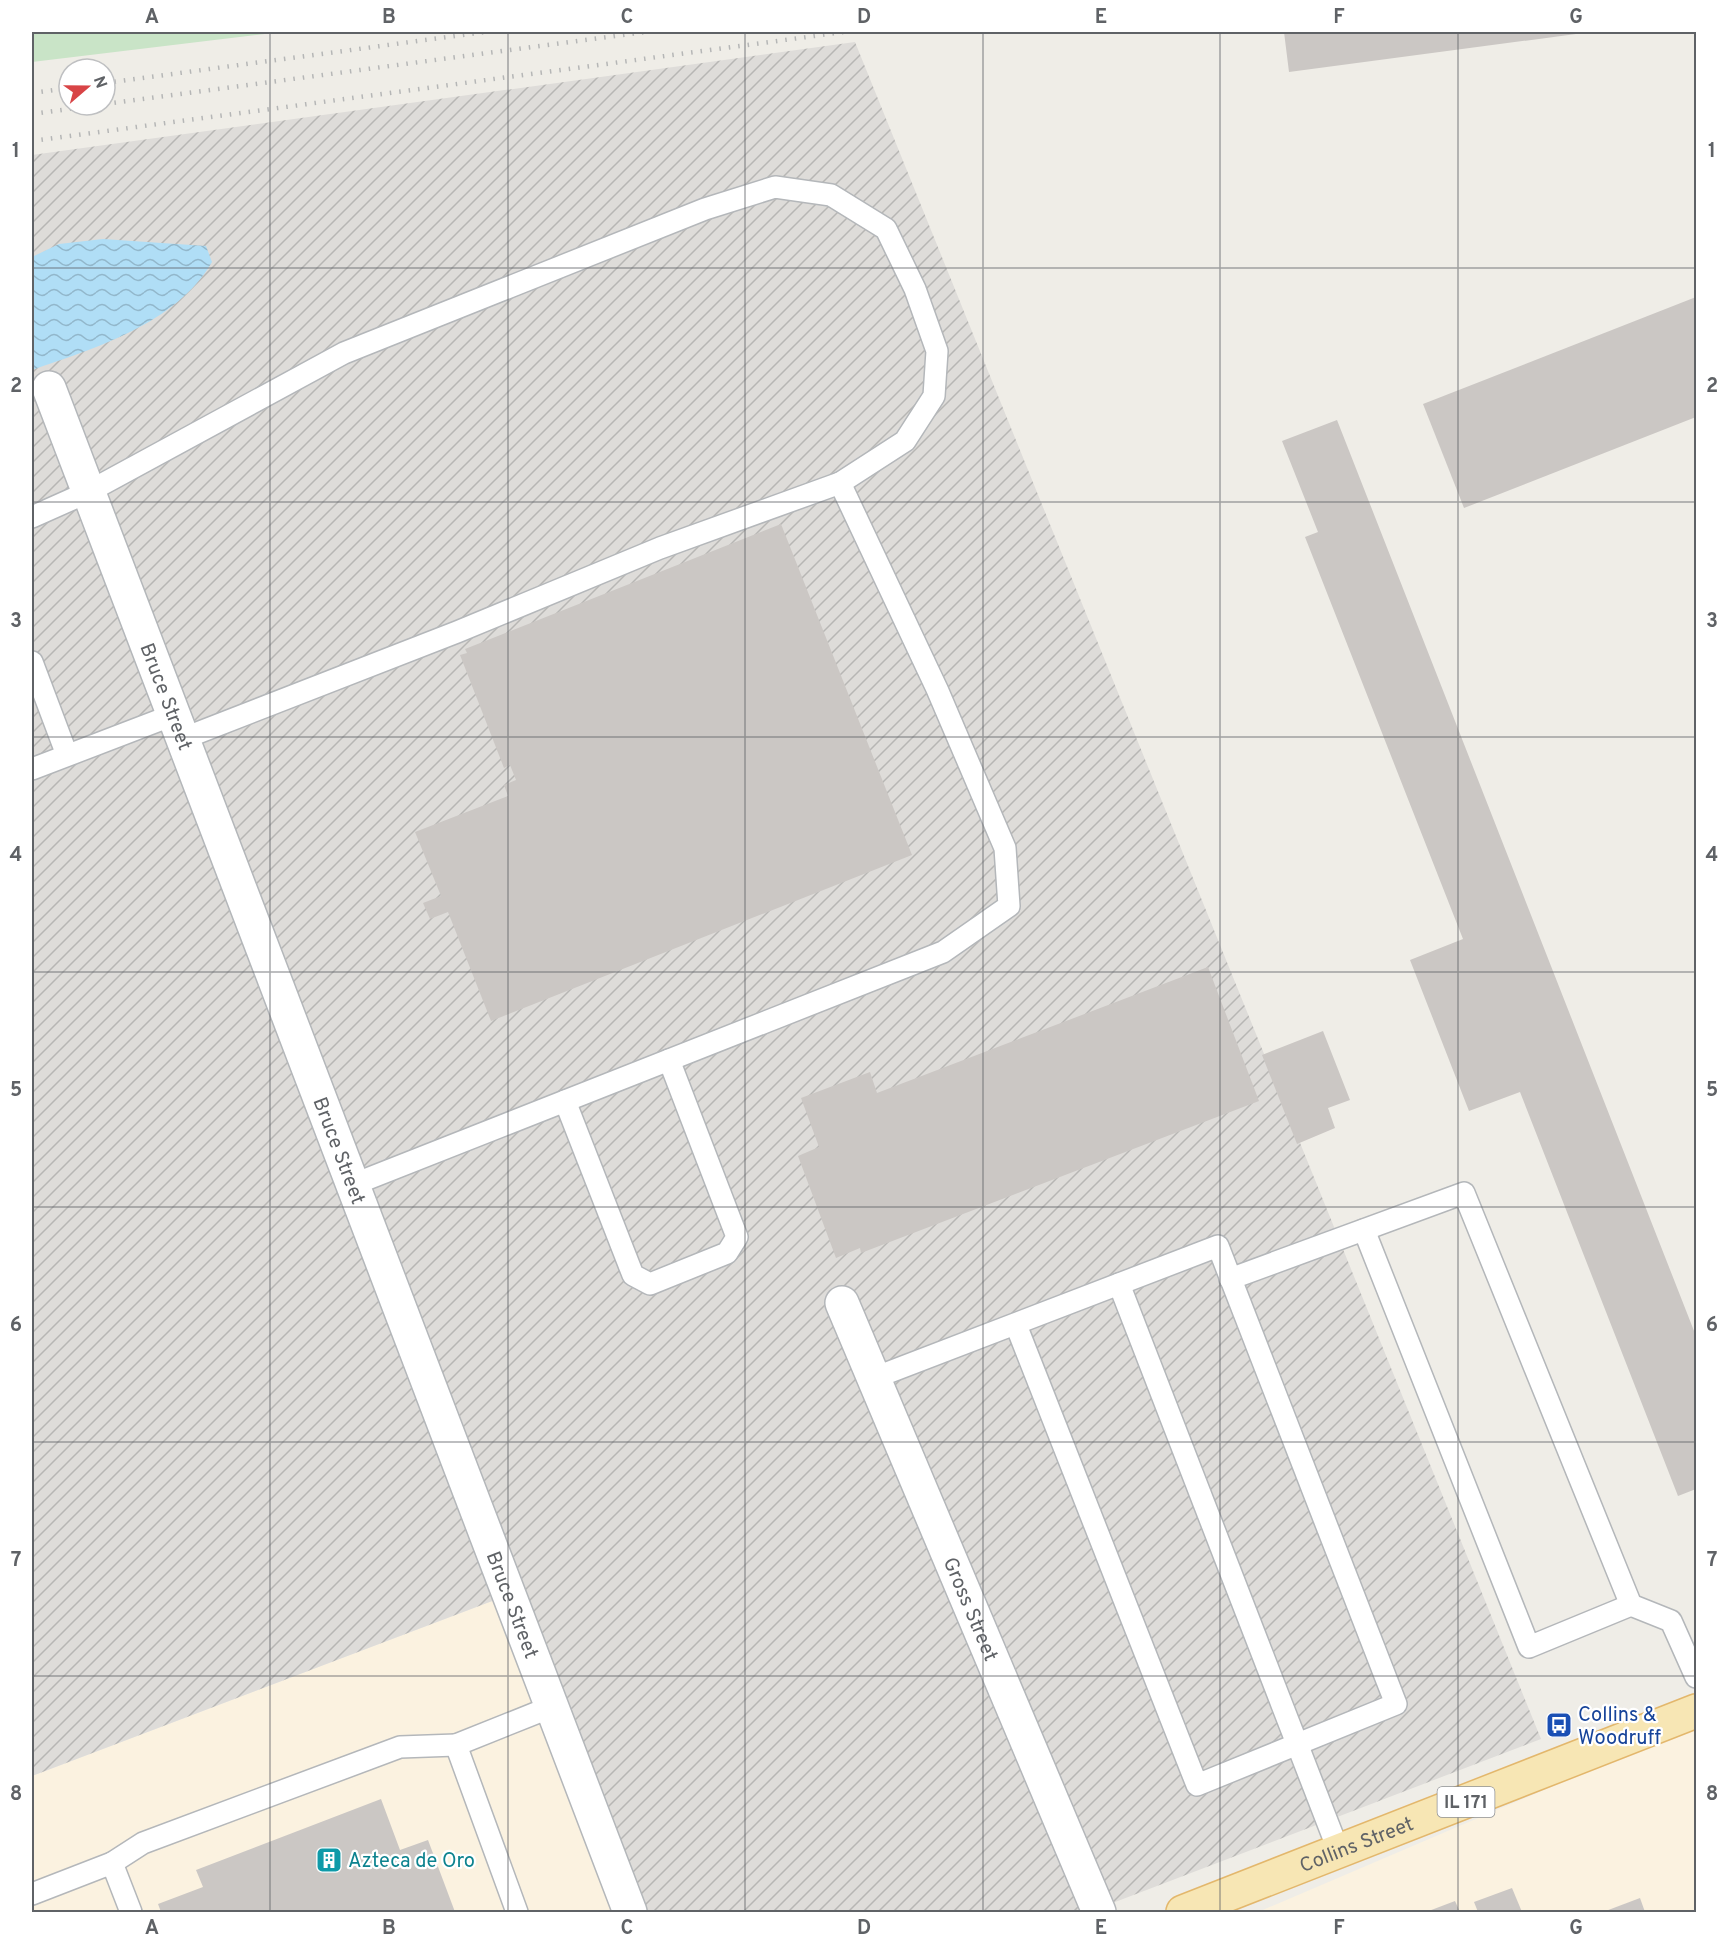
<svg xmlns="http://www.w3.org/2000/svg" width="1728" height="1944" viewBox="0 0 1728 1944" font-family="Overpass,sans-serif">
<defs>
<pattern id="industrial-furrows" width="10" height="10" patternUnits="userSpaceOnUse" patternTransform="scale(1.5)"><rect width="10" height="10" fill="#dedcd9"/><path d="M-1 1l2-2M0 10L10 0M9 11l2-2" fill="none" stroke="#b7b6b4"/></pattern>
<pattern id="water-waves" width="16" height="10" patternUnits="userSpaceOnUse" patternTransform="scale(1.5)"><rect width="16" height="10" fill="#b0def6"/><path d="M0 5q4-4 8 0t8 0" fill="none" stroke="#92b7cb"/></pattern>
</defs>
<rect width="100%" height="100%" fill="#efede7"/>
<!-- commercial -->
<g fill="#fbf2e0">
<path d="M521,1590l115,322h-604v-136z"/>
<path d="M1696,1725v187h-438z"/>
</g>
<!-- industrial -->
<path fill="url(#industrial-furrows)" d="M855,42l686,1697 -452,173h-453l-115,-322 -489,186v-1621z"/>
<!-- park -->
<path fill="#c9e4c7" d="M32,32h250l-250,30z"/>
<!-- water -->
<path fill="url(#water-waves)" d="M103,239l103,7 6,16c-36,62 -117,86 -180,108v-113l27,-13z"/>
<!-- building -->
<g fill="#cbc7c4">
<path d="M1284,32h292v2l-287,38z"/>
<path d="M1696,297v120l-232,91 -41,-104z"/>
<path d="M1337,420l359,916v153l-18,7 -158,-404 -51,19 -59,-151 53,-21 -158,-402 13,-5 -36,-91z"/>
<path d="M781,524l131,331 -421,166 -43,-109 -18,7 -7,-16 18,-7 -26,-64 93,-36 -4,-11 12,-5 -6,-15 -6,3 -44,-113 7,-2 -2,-4z"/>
<path d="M1208,967l51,134 -398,152 -1,-5 -24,10 -38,-102 21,-9 -18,-49 69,-26 7,21z"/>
<path d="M1323,1031l27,69 -22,8 7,20 -38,16 -35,-89z"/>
<path d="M381,1799l19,51 28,-10 27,72h-294l-3,-8 45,-17 -7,-17z"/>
<path d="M1512,1888l10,24h-44l-4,-10z"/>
<path d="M1640,1898l5,14h-42z"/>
<path d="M1455,1901l5,11h-34z"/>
</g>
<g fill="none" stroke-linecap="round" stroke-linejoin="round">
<!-- lane casing -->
<g stroke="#b4b7ba" stroke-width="24">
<g id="lane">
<path d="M32,517l56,-25 256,-139 361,-144 70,-22 56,8 55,34 29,60 22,62 -3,45 -29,45 -65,42"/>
<path d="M32,662l35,93"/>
<path d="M182,739l275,-107 203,-84 180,-65 97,206 68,159 4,58 -66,46 -591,233"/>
<path d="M32,769l141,-54"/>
<path d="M565,1101l68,174 17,9 77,-31 10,-16 -68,-177"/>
<path d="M1364,1230l165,417 102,-42"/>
<path d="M1230,1279l234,-86 167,412 40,16 25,56"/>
<path d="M1119,1284l220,568"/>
<path d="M874,1378l344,-132 178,458 -199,81 -181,-460"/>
<path d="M112,1863l31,-20 257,-96 56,-2"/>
<path d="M32,1894l80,-31 19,49"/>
<path d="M517,1912l-61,-167 95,-38"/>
</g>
</g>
<!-- street casing -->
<g stroke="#b4b7ba" stroke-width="36">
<g id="street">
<path id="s1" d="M49,388l581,1524"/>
<path id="s2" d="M842,1303l257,609"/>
</g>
</g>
<!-- primary casing -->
<g stroke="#e3b76c" stroke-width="36">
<g id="primary">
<path id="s3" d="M1183,1912l513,-201"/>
</g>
</g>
<!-- lane -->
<use href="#lane" stroke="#fff" stroke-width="21"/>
<!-- street -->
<use href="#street" stroke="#fff" stroke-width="33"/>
<!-- primary -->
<use href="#primary" stroke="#f7e6b4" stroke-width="33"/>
<!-- rail -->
<g stroke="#b5b6b6" stroke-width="4.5" stroke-dasharray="1.5 8" stroke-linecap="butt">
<path d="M105,83l380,-51"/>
<path d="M32,93l37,-5"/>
<path d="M105,104l540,-72"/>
<path d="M32,114l66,-9"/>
<path d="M32,141l812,-109"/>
</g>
</g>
<!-- grid -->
<path fill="none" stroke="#5f6266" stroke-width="1.5" stroke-opacity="0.55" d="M270,32v1880M508,32v1880M745,32v1880M983,32v1880M1220,32v1880M1458,32v1880M32,268h1664M32,502h1664M32,737h1664M32,972h1664M32,1207h1664M32,1442h1664M32,1676h1664"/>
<!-- icons -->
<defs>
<g id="bus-square" transform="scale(1.35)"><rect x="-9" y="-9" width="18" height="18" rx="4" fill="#1a4fb4" stroke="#fff"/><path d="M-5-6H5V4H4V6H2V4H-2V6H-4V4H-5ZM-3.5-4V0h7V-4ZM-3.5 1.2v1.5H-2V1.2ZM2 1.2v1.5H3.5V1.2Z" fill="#fff"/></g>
<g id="building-square" transform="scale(1.35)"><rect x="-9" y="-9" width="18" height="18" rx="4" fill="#0f9aa8" stroke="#fff"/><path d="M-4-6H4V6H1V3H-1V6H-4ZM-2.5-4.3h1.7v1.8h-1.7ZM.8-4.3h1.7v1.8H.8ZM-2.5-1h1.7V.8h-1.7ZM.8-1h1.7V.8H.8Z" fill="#fff"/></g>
</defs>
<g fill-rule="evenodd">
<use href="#bus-square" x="1559" y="1725"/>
<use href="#building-square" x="329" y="1860"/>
</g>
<g text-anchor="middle" stroke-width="4.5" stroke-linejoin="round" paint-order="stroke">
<!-- shield labels -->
<rect fill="#fff" stroke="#8f9194" stroke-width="1.5" x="1437.5" y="1787" width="57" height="30" rx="4.5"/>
<g font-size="18" font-weight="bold" fill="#5f6266">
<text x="1466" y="1808">IL 171</text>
</g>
<!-- street labels -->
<g font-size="20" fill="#5f6266" stroke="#fff">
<text dy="7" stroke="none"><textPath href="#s1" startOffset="330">Bruce Street</textPath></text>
<text dy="7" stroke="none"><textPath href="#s1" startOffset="816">Bruce Street</textPath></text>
<text dy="7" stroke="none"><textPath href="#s1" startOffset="1302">Bruce Street</textPath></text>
<text dy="7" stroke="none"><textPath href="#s2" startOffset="332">Gross Street</textPath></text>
<text dy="7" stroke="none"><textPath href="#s3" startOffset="186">Collins Street</textPath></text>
</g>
<!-- transit labels -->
<g font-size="20" fill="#164399" stroke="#fff" text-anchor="start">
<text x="1578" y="1721">Collins &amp;<tspan x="1578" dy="23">Woodruff</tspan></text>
</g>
<!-- culture labels -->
<g font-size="20" fill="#0d838f" stroke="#fff" text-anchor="start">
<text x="348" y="1867">Azteca de Oro</text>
</g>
</g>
<!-- border -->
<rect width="1728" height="1944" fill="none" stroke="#ffffff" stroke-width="66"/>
<!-- north arrow -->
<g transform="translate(87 87) rotate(70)"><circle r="28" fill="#ffffff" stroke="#bfc0c2" stroke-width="1.5"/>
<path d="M0-4.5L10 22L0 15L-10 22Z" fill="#d84446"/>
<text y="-9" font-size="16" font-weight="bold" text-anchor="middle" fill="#5f6266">N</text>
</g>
<rect x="33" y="33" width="1662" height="1878" fill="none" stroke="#5f6266" stroke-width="2"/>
<g font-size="20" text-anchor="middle" font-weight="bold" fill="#5f6266">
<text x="152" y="23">A</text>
<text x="389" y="23">B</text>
<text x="627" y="23">C</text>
<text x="864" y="23">D</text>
<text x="1101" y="23">E</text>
<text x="1339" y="23">F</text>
<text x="1576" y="23">G</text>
<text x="16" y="157">1</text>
<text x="1712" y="157">1</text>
<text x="16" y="392">2</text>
<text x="1712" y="392">2</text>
<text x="16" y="627">3</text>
<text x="1712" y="627">3</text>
<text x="16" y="861">4</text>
<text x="1712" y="861">4</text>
<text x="16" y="1096">5</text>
<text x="1712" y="1096">5</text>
<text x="16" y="1331">6</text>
<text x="1712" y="1331">6</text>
<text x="16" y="1566">7</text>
<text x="1712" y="1566">7</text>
<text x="16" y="1800">8</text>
<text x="1712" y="1800">8</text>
<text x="152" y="1934">A</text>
<text x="389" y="1934">B</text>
<text x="627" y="1934">C</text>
<text x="864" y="1934">D</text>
<text x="1101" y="1934">E</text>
<text x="1339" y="1934">F</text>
<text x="1576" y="1934">G</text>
</g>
</svg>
